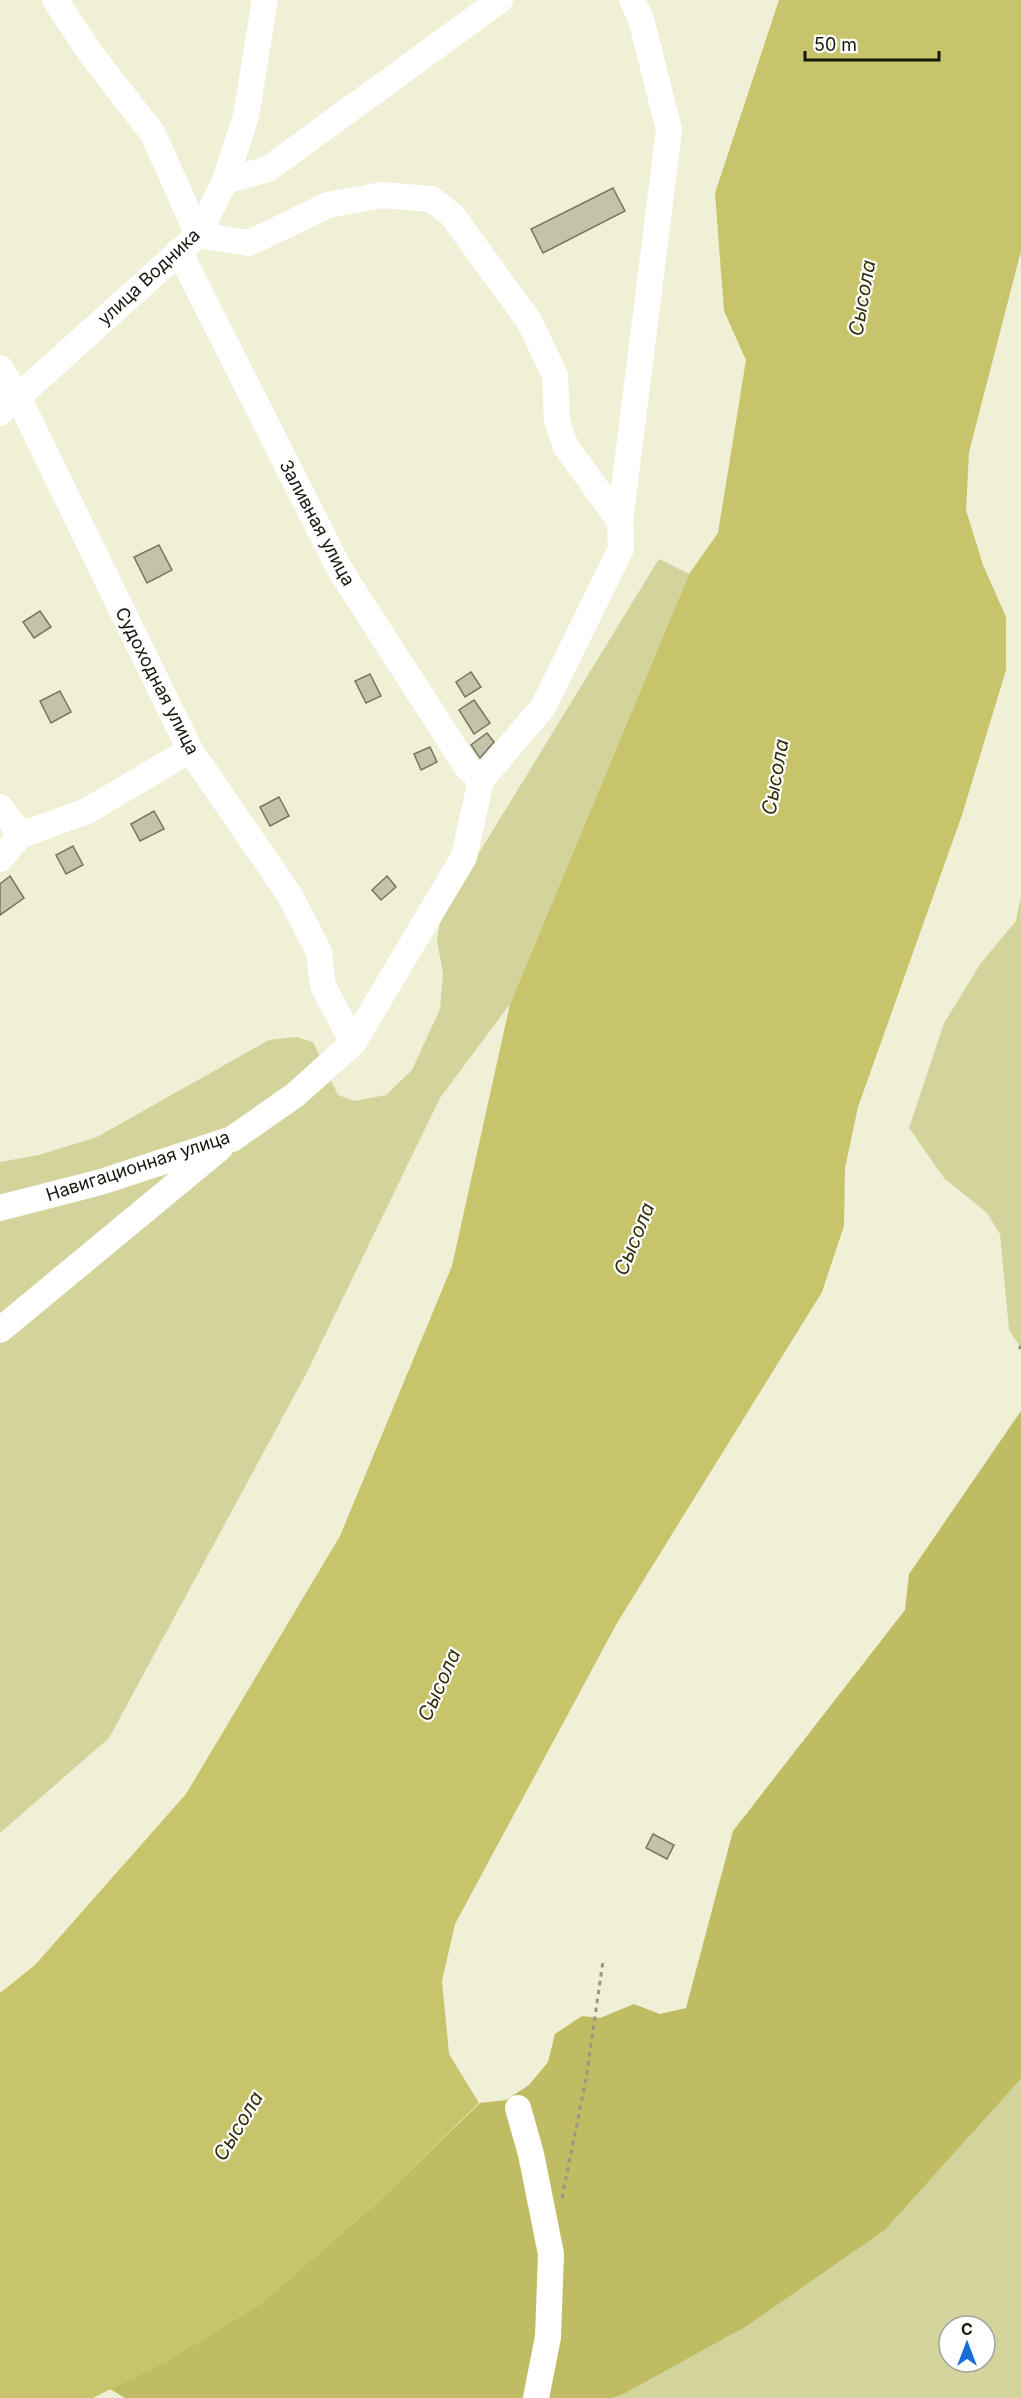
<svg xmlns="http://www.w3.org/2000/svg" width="1021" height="2398" viewBox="0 0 1021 2398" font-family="Inter,sans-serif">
<rect width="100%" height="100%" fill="#f0f0d7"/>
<!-- green -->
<g fill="#d3d39c" fill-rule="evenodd">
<path d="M659,559l30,15 -179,430 -70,94 -133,274 -198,366 -109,95v-671l39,-7 58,-18 172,-97 27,-3 17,5 25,53 16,6 32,-6 26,-25 28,-61 3,-35 -6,-34 4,-25z"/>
<path d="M1021,895v453l-12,-18 -9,-96 -13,-21 -43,-35 -35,-50 35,-105 37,-60 35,-42z"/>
<path d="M1021,2079v319h-409l135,-72 138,-96zM949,2326h36v36h-36z"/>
</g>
<!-- forest -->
<path fill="#bfbc63" d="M1021,1411v668l-136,151 -138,96 -124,68 -11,4h-487l-15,-9 60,-30 91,-56 111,-96 108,-104 26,-3 23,-15 19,-23 7,-28 27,-18 18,2 34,-14 26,10 26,-6 47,-177 172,-221 4,-36z"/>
<!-- water -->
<path fill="#c7c46b" d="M779,0h242v251l-52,201 -3,58 17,55 23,52v53l-44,145 -104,292 -13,61 -1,58 -22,66 -205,331 -162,301 -13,57 7,73 30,49 -107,104 -111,96 -91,56 -77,39h-93v-405l35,-28 151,-171 154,-258 112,-270 58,-262 179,-430 29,-41 28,-173 -22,-49 -9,-118z"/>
<!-- building -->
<g fill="#c3c3ab" stroke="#777660" stroke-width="1.5">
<path d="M613,188l12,23 -82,42 -12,-24z"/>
<path d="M159,545l13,25 -25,13 -13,-26z"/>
<path d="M40,611l11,16 -17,11 -11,-16z"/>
<path d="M471,672l10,15 -16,10 -9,-15z"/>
<path d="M370,674l11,22 -15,7 -11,-22z"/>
<path d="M60,691l11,21 -20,11 -11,-22z"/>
<path d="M474,700l16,23 -16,11 -15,-24z"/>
<path d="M487,733l7,9 -14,16 -9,-13z"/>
<path d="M430,747l7,15 -16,8 -7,-16z"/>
<path d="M279,797l10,19 -19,10 -10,-19z"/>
<path d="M154,811l10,18 -24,12 -9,-17z"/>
<path d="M73,846l10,19 -17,9 -10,-19z"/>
<path d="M10,876l14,22 -24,17v-31z"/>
<path d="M387,876l9,11 -15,13 -9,-10z"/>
<path d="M653,1834l21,11 -7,14 -21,-11z"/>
</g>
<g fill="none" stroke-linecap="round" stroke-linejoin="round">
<!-- path -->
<g stroke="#989886" stroke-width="3" stroke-dasharray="4.5 4.5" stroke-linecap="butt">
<path d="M1019,1349l2,-3"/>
<path d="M562,2198l24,-119 17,-118"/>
</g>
<!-- minor -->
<g stroke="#fff" stroke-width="26">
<path d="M55,0l36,54 62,80 45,101 51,8 79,-38 54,-10 49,4 21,16 77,106 26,54 2,46 9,26 54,74"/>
<path d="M225,181l43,-12 232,-169"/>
<path d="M179,251l161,319 127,197 14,13"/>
<path d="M0,368l18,29 172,353 99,144 30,58 4,34 30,57"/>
<path d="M0,413l198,-178 27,-54 21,-65 19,-116"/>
<path d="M0,807l21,28"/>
<path d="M0,859l21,-24 66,-24 103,-61"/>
<path d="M0,1208l101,-26 131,-43 63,-44 58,-52 111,-186 17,-77 62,-73 78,-158 -1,-28 49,-391 -28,-111 -9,-19"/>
<path d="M0,1330l220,-182"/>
<path d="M518,2108l13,46 20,100 -3,83 -12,61"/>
</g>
</g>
<g text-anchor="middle" stroke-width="4.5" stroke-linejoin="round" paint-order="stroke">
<!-- street labels -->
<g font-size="18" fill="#191910" stroke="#fff">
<text transform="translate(149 277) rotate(-43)" y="6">улица Водника</text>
<text transform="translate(317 523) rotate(62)" y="6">Заливная улица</text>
<text transform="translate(157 681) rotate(63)" y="6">Судоходная улица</text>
<text transform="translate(138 1166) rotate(-18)" y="6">Навигационная улица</text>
</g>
<!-- water labels -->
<g font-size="20" font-style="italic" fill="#323008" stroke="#fff">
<text transform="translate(862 298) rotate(-80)" y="7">Сысола</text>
<text transform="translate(775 777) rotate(-80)" y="7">Сысола</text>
<text transform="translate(634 1239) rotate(-68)" y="7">Сысола</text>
<text transform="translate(439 1685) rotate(-66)" y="7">Сысола</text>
<text transform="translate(238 2126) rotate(-59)" y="7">Сысола</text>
</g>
</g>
<!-- north arrow -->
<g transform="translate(967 2344)"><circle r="28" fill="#ffffff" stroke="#a3a39f" stroke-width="1.5"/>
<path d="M0-4.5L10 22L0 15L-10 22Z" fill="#1a6ed8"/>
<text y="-9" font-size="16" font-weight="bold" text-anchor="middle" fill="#191910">С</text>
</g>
<!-- scale -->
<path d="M805 51v9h134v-9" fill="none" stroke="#191910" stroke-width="3"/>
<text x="814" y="51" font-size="18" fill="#191910" stroke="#ffffff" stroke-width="4.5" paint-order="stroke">50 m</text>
</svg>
